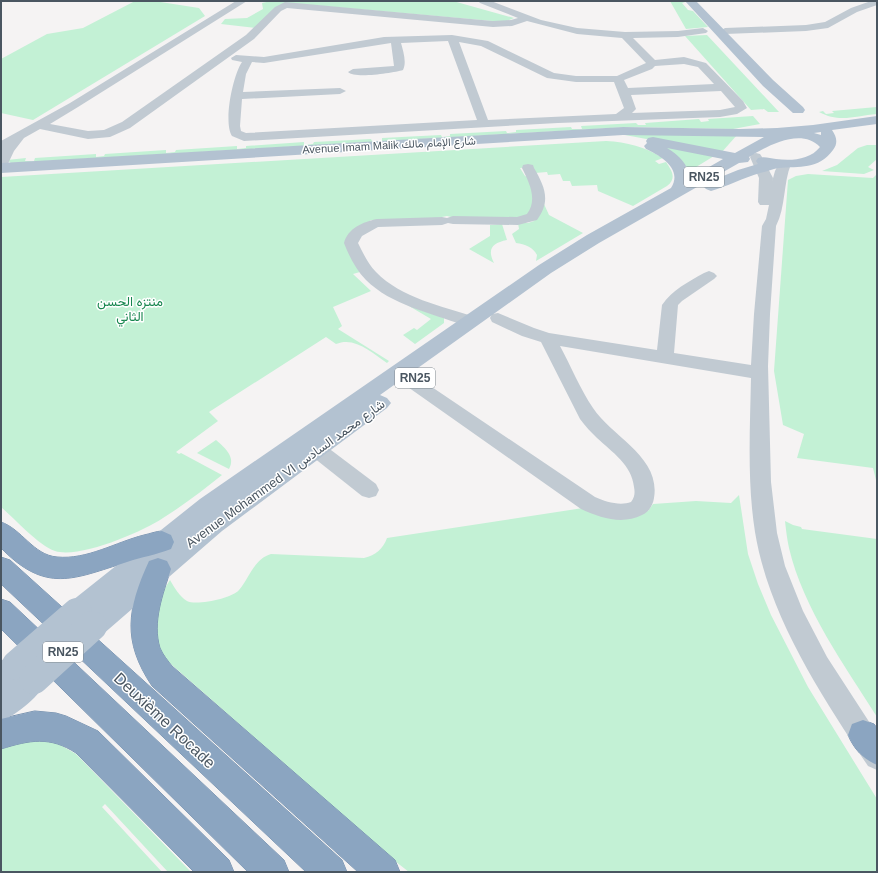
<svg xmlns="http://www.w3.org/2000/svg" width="878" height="873" viewBox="0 0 878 873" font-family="Helvetica,Vazirmatn,sans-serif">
<rect width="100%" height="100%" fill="#f5f3f3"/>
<!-- green -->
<g fill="#c3f1d5">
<path d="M135,1h19l45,7 6,8 -172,104 -32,-7v-54l46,-25 36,-6z"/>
<path d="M271,1h182l61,17 -10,4 -215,-19 -33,25 -35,-4 4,-5 22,-1 16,-9 -1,-6z"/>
<path d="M670,1h14l1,1 -3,1 6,7 5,1 15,16 -22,2z"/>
<path d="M707,35l72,77h-11l-4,-3 -13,1 -66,-74z"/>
<path d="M877,107v7c-22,2 -38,9 -58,-2l4,-1 3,3 8,-1 -2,-2z"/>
<path d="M753,116l7,8 -27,5 -106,-2 -616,36 -4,-3 19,-2 -1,3h9l1,-3 61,-4v3l8,-1 1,-2 61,-4v3l9,-1 1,-2 61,-4v3l9,-1v-2l58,-4v3l9,-1 1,-2 57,-3 1,2h10v-3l59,-3 1,2 8,-1v-2l56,-3 1,2 9,-1v-2l55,-3 1,2h10l-1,-3 55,-3 2,2h8l-1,-2 54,-4 2,3 8,-1 -1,-2z"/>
<path d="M625,135h112l-16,18z"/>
<path d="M606,141c21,1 39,6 57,17l-8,3 4,3 7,-2c6,9 11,16 1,24l-34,20 -35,-15 -1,-6 -25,1 -2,-5h-7l-3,-7 -12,1 -1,-3 -12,1 -4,-6 -11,1 5,8 5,2 4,25 -7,14 -72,1 -8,-2 -21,4h-55l-25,18 1,8 13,26 -7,2 18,17 -38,16 9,19 -4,3 51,32 -2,2c-15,-10 -32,-27 -51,-19l-10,-7 -117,75 9,9 -42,31 3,2 2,-1 41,22c-19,15 -38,30 -59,43 -21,14 -84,41 -108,33 -17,-6 -40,-32 -54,-44v-330z"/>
<path d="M662,145l52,11 -26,16 -2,-4z"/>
<path d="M867,145h10v14l-9,8 6,3 -10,4 -42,-3 15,-6 21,-17z"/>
<path d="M808,174l65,4 4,-4v310l-4,-16 -76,-10 7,-24 -21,-9 -9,-54 14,-191 8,-4z"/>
<path d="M544,204l5,11 34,18 -47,28 1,-6c-4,-8 -12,-11 -21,-12l-4,-9 7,-5 -1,-6h10l6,-2z"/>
<path d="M502,224l5,16c-15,3 -20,9 -13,23l-25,-14 21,-13v-11z"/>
<path d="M409,306l35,12v5l-29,21 -12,-9 11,-7 3,2 14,-11z"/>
<path d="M216,440c9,8 20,17 13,29l-32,-16z"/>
<path d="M739,495l9,59 10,30 13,31 37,72 69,112v73h-468l-18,-14 -227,-200c-14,-22 -9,-57 6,-78 4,7 10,17 17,21 9,5 46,-3 52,-11 11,-13 15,-31 32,-36l93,4c12,-3 19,-9 23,-20l196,-30 65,3 5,-7 43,-3 35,2z"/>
<path d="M785,521l8,4 8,2 1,2 75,10v178c-32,-51 -74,-109 -88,-169 -2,-9 -3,-18 -4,-27z"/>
<path d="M32,740l25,3 19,11 115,118h-23l-63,-68 -3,3 60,65h-161v-125z"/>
</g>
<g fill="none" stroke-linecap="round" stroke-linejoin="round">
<!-- highway casing -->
<g stroke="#7690ad" stroke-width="1">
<g id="highway">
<path d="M1,522c21,7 32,33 56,35 30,3 59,-15 87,-22 5,-1 13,-4 18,-4 3,1 6,3 9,4l3,7 -3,7c-15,6 -30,8 -44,13 -54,17 -81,32 -126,-14z"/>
<path d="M1,557l9,3 332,300 5,12h-41l-305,-288z"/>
<path d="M158,558l9,3 4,8c-8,25 -19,53 -11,79 3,7 8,13 12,18l223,194 5,12h-42l-206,-186c-30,-45 -25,-77 -3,-125z"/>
<path d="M1,599l9,3 274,258 5,12h-41l-247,-243z"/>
<path d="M35,711l21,2 10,3 32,15 131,129 5,12h-40l-118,-119c-26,-17 -46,-13 -75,-4v-30z"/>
<path d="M863,720l11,4 3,4v37c-14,-6 -23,-16 -29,-30l4,-11z"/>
</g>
</g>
<!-- minor -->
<g fill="#c1cad2" fill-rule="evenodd">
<path d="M236,1h11l-169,106 -28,17 38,7 16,-1 18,-8 124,-87 29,-28 10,-5 208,19 18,-1 7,-2 -38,-15 -2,-2h13l50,19 36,8 48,4 53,-1 25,-3 5,3 -2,2 -28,4 -45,1 22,22 29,-3 22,6 37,38 4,7 -10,6 -17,3 -162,6 -314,18 -12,-5c-9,-14 1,-61 10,-74l-10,-2 -1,-2 5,-3 28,2 120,-20 68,-2 36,6 66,32 22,3h41l29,-13 -24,-25 -45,-4 -50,-13 -15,5 -19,1 -206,-19 -6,3 -27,28 -124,89 -20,9 -22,2 -48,-10 -16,9 -10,13 -8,17 -5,1v-28l69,-38zM448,41l29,79 -231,13 -5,-2 -1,-5 2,-27 98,-5 6,-3 -6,-3 -97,4 3,-18 6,-12 12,1 127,-20 3,23 -41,3 -5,3c6,7 45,1 55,-2 4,-8 0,-19 -2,-27zM459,42l22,4 66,32 29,4h38l10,26 -8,6 -128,6zM684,64l14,3 16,17 -86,4 -4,-8 28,-11 3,-3zM721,91l14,16 -15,3 -88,3 4,-4 -5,-14z"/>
<path d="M871,1h6v4l-20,7 -29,16 -22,3 -81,3 -5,-3 5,-3 81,-3 19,-3 26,-14z"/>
<path d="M756,153l4,1 2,3 11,21 -1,4 3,-11 5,-10h10l1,3c-8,20 -5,42 -15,62l-6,88 -2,52 3,116 6,51 8,33 18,45 24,46 50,77v36l-9,-4c-46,-70 -99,-149 -113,-234 -8,-50 -5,-103 -4,-154l-191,-32c11,20 20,43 33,62 19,29 68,49 61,90 -1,7 -5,14 -12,17 -20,10 -41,3 -61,-6l-176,-124 -3,-4 3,-4 6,-2 6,2 178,120c11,5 25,9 36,5 4,-5 4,-10 3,-15 -2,-22 -22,-35 -37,-49 -6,-6 -12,-12 -17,-19l-39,-77 -19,-6 -30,-14 -2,-4 2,-4 6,-1 36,15 15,5 108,17 5,-45c10,-15 26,-23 42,-32l5,-2 5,2 3,3 -3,3 -32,22 -4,4 -4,48 77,12 3,-51 8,-88 4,-7 3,-14h-9l-2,-3 1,-24 -9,-21 2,-3z"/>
<path d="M528,164l5,1 1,3c11,19 17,33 3,52l-19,5 -65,-1 -5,-1 -6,2 -64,2 -16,9 -4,7c5,10 10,21 18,29 25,26 66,34 99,45l2,4 -2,4 -6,1 -6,-1c-32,-12 -72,-20 -97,-45 -10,-10 -17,-24 -22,-37 4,-15 19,-21 33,-24l65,-2 5,1 6,-2 64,1 10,-3c11,-14 2,-32 -5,-46l1,-3z"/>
<path d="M316,442l7,2 53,40 3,6 -3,6 -7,2 -7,-2 -53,-42 -3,-5 3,-5z"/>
</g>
<!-- major -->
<g fill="#b3c2d1" fill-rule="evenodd">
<path d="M685,1h11l77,79 30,27 2,3 -2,3h-10l-30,-27z"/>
<path d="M877,116v8l-45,6c5,7 6,14 1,20 -15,20 -33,16 -55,18 -6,1 -12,4 -18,5 -17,5 -32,13 -49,18l-5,-2 -3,-3 3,-3 32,-13 20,-6 -2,-3 2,-3c6,-2 12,0 18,1 15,2 34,1 44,-12 -19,-20 -53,-1 -71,10l1,2 -2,3 -9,1 -140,80 -48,30 -171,122 7,3 4,5 -4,5 -165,123 -120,104 -10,3 -10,-3 -3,-9v-2l-2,1 -9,-3 -4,-9 4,-9 132,-105 339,-234 48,-30 84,-47c12,-19 -10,-32 -25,-39l-2,-3 3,-3 -1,-2 2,-3 5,-1 82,16 29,-16 -141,-2 -622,38v-10l622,-36 117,2 37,-1 36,-3zM821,132v3l-7,-2zM667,148l56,11 -33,19c-2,-14 -11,-23 -23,-30z"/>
<path d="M17,652l10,4 4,9 -1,2 4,-2 10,4 4,10c-7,16 -31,36 -47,42v-60l6,-5z"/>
</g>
<!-- highway -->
<use href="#highway" fill="#8ba5c1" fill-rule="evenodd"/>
<!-- major-bridge -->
<g stroke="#b3c2d1" stroke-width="30">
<path d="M17,665l60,-52"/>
<path d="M34,679l58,-53"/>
</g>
</g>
<g text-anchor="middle" stroke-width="3" stroke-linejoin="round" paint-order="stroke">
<!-- far-street labels -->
<g font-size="11" fill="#4a5661" stroke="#fff">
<text transform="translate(389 145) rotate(-3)" y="4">Avenue Imam Malik شارع الإمام مالك</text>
</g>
<!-- shield labels -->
<g fill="#fff" stroke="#808990" stroke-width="1">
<rect x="684" y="167" width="40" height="20" rx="3"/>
<rect x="395" y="368" width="40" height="20" rx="3"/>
<rect x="43" y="642" width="40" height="20" rx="3"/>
</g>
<g font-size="12" font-weight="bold" fill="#4a5661">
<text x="704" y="181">RN25</text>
<text x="415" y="382">RN25</text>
<text x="63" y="656">RN25</text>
</g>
<!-- park labels -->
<g font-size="13" fill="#17864f" stroke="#fff">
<text x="130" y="306">منتزه الحسن<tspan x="130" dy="15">الثاني</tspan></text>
</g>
<!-- street labels -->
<g font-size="13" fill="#4a5661" stroke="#fff">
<text transform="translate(285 473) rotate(-36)" y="5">Avenue Mohammed VI شارع محمد السادس</text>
</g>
<!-- near-street labels -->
<g font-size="16" fill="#4a5661" stroke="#fff">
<text transform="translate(165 720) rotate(43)" y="6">Deuxième Rocade</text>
</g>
</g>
<!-- border -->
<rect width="878" height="873" fill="none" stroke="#4a5661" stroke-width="4"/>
</svg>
